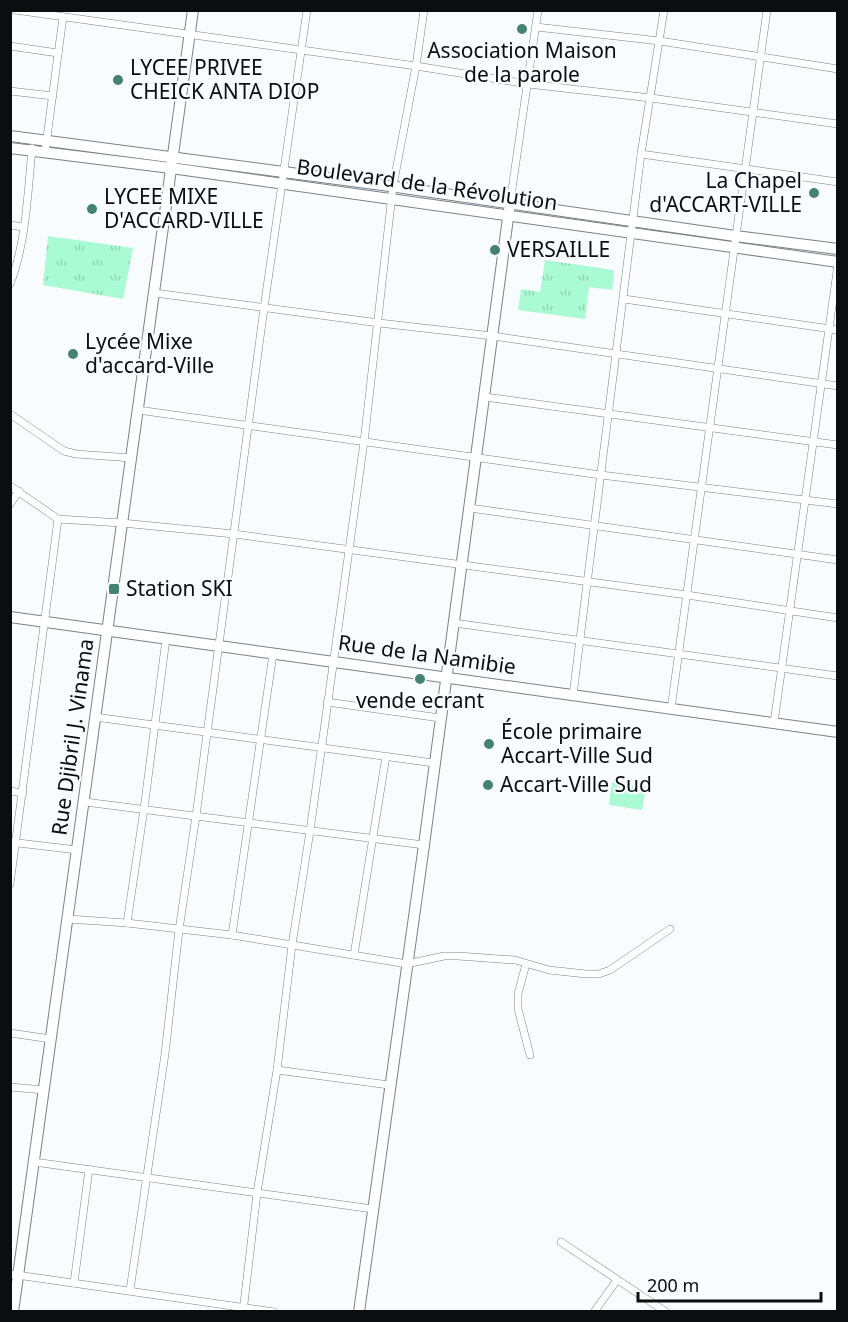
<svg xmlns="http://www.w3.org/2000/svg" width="848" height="1322" viewBox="0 0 848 1322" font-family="'Noto Sans',sans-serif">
<defs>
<pattern id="park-tufts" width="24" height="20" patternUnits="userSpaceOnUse" patternTransform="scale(1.5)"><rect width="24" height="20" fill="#a9fbd4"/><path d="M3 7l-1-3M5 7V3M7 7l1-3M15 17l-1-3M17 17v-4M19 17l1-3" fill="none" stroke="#90d6b5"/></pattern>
</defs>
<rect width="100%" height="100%" fill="#f8fcfe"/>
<!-- green -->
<path fill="#a9fbd4" d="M612,782l34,5 -4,23 -33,-5z"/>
<!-- park -->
<g fill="url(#park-tufts)">
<path d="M48,236l85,12 -10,51 -80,-14z"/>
<path d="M545,260l69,10 -2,20 -23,-3 -4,32 -67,-9 3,-21 19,3z"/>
</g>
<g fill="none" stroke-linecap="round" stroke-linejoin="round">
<!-- street casing -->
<g stroke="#7a8288" stroke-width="8">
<g id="street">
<path d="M15,10l401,56 112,18 123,14 187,26"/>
<path d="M536,27l124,14 178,28"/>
<path d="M10,46l48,7"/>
<path d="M10,91l43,5"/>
<path d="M45,152l18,-135"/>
<path d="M641,154l197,28"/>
<path d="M510,203l28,-193"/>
<path d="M10,225l13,2"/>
<path d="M10,284c16,-40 18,-93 22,-136"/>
<path d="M155,293l224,30 114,13 345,50"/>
<path d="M624,299l214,31"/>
<path d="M485,397l353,48"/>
<path d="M138,410l463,65 237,29"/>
<path d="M10,414l54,37 12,3 56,4"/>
<path d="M10,486l48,33 64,4 112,11 453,61 151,23"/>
<path d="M10,504l9,-13"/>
<path d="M470,508l368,52"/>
<path d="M454,623l384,53"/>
<path d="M573,695l68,-541 23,-144"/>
<path d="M327,702l113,16"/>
<path d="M671,709l96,-699"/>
<path d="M95,717l339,46"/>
<path d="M774,723l64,-459"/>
<path d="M10,791l13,2"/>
<path d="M85,802l339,43"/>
<path d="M10,842l67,8"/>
<path d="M10,884l48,-365"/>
<path d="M68,919l59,4 105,12 175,29 37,-8h14l57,4 34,10 37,4h13l11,-4 60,-41"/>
<path d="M127,923l17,-114 22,-170"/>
<path d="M232,935l41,-281"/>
<path d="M354,955l32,-199"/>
<path d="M526,964l-8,30v15l12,46"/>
<path d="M10,1033l41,6"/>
<path d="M277,1070l112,15"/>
<path d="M10,1087l34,3"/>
<path d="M34,1162l339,47"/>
<path d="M561,1242l105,70"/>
<path d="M10,1274l264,38"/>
<path d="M74,1283l15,-114"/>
<path d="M130,1290l35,-236 14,-124 17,-114 68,-508 43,-298"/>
<path d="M243,1312l14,-119 20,-123 15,-125 18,-114 54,-389 29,-256 23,-120 8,-56"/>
<path d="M594,1312l23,-32"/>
</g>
</g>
<!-- secondary casing -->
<g stroke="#7a8288" stroke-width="12">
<g id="secondary">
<path d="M10,136l380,50 345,50 103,13"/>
<path d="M10,148l161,20 667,94"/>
<path d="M10,617l828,115"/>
<path d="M13,1312l180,-1302"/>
<path d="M359,1312l65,-467 86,-642"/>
</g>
</g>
<!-- street -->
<use href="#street" stroke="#fff" stroke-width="7"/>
<!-- secondary -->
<use href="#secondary" stroke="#fff" stroke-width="10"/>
</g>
<!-- markers -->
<g fill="#428372" stroke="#f8fcfe" stroke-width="2">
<circle cx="522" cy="29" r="6"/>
<circle cx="118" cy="80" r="6"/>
<circle cx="814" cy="193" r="6"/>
<circle cx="92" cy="209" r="6"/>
<circle cx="495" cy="250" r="6"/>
<circle cx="73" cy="354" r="6"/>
<rect x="108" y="583" width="12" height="12" rx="3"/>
<circle cx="420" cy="679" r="6"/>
<circle cx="489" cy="744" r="6"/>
<circle cx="488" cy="785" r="6"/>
</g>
<g text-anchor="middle" stroke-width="4.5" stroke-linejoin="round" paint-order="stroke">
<!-- poi labels -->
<g font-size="21" fill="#0b0e10" stroke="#f8fcfe" text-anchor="start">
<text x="522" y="58" text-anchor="middle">Association Maison<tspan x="522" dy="24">de la parole</tspan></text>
<text x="130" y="75">LYCEE PRIVEE<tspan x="130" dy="24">CHEICK ANTA DIOP</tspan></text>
<text x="802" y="188" text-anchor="end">La Chapel<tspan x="802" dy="24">d'ACCART-VILLE</tspan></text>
<text x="104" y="204">LYCEE MIXE<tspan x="104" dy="24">D'ACCARD-VILLE</tspan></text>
<text x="507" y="257">VERSAILLE</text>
<text x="85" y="349">Lycée Mixe<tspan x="85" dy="24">d'accard-Ville</tspan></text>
<text x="126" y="596">Station SKI</text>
<text x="420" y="708" text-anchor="middle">vende ecrant</text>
<text x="501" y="739">École primaire<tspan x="501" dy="24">Accart-Ville Sud</tspan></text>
<text x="500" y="792">Accart-Ville Sud</text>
</g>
<!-- street labels -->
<g font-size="21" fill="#0b0e10" stroke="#f8fcfe">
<text transform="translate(427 185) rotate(8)" y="7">Boulevard de la Révolution</text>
<text transform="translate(427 655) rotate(8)" y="7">Rue de la Namibie</text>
<text transform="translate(73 737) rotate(-82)" y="7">Rue Djibril J. Vinama</text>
</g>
</g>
<!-- border -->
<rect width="848" height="1322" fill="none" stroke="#0b0e10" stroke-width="24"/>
<!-- scale -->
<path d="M638 1292v9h183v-9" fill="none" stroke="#0b0e10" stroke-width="3"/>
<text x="647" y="1292" font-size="18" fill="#0b0e10" stroke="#f8fcfe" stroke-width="4.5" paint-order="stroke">200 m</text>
</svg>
